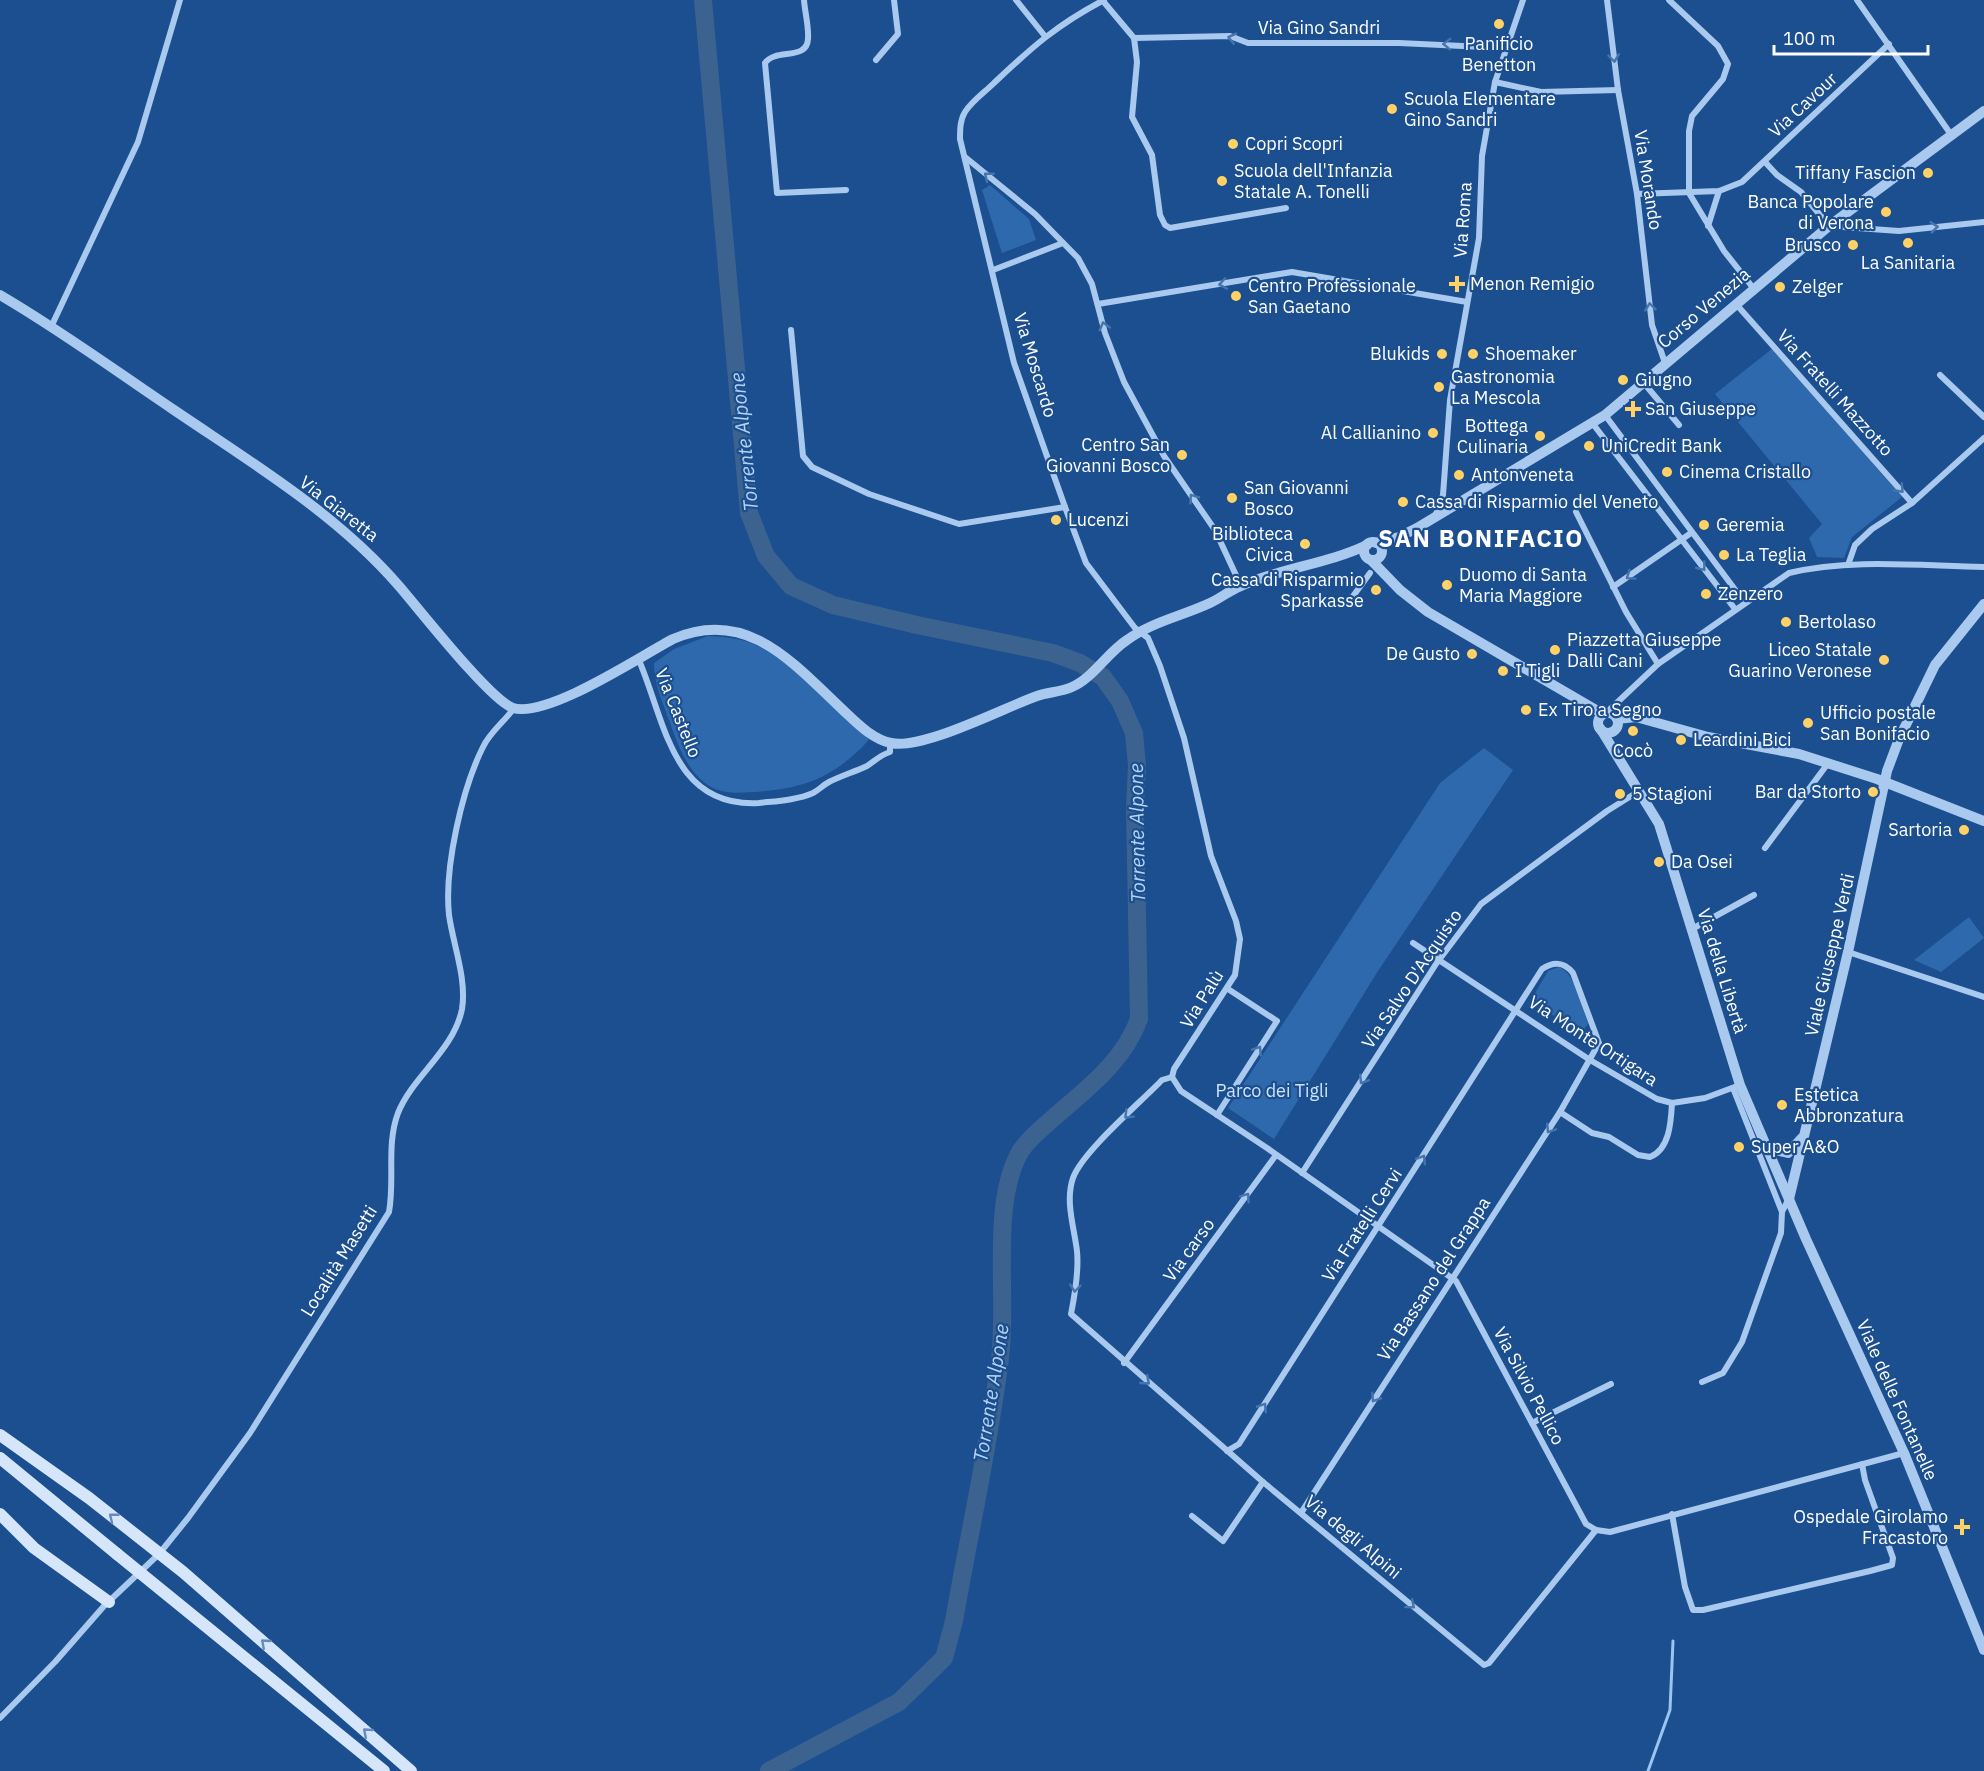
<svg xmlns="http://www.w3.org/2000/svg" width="1984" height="1771" viewBox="0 0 1984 1771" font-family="'IBM Plex Sans',sans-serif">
<rect width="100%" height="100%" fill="#1b4f8f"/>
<!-- green -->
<g fill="#2e69ad">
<path d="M990,185l39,34 7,21 -34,13 -20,-63z"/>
<path d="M1773,348l129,149 -50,40 -8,21 -27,-1 -8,-19 13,-14 -107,-130z"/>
<path d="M708,636c16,1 35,2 50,10 42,22 76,61 111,93l-2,3c-35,37 -65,47 -114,50 -14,1 -26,2 -40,-4 -25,-13 -35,-43 -44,-68 -7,-19 -15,-36 -15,-57l20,-14z"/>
<path d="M1484,748l29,22 -135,201 -104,168 -46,-31 212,-325z"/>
<path d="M1969,917l15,21 -43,34 -27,-12z"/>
<path d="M1559,967c17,7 23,40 29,57l-8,10 -49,-34 17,-29z"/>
</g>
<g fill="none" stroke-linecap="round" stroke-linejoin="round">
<!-- stream -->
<path stroke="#9cc4f0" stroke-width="3" d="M1648,1771l22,-61 3,-69"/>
<!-- river -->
<path stroke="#3c6290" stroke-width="18" d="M703,0l46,513 17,43 25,30 42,19 84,20 136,28 27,10 23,14 17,24 14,32 3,32 -2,43 4,211c-16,44 -53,70 -88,101 -10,9 -24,20 -31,32 -30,53 -12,145 -20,206 -11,88 -31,176 -46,263l-10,37 -45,44 -130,69"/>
<!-- minor -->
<g stroke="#a9c9ee" stroke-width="6">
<path d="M804,0c1,13 5,27 4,39 -1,22 -33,9 -43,24l12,130 69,-3"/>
<path d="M1016,0l28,35"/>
<path d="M1104,0c-46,24 -72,47 -110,83 -9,9 -22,18 -29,29 -5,8 -5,18 -5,27l54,224 51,144 21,56 49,65 13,10 12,28 24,72 27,118 25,65 4,18 -5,36 -61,94 -2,8"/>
<path d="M1607,0l11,90 19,104 15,131 13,38"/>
<path d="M1669,0l49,46 10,18 -5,15 -31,37 -3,15v62l35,58 30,38"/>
<path d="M1857,0l95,136"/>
<path d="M1103,1l31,37 3,24 -5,55 20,38 8,60 5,10 5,3 116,-20"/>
<path d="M1134,38l96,-2 18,7h151l106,5"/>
<path d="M876,60l22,-26 -4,-34"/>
<path d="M1495,82l46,10 77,-2"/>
<path d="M965,157l70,57 43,44 14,26 13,49 19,49 40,74 51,74 26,56"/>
<path d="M1765,162l12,13 24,17 28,34 70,5 85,-9"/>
<path d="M1637,194l82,-3 23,-9 147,-138"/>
<path d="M1708,226l11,-35"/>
<path d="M993,270l70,-27"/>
<path d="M1098,304l194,-32 175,30"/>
<path d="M1736,304l176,199"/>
<path d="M52,325l86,-183 42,-142"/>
<path d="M791,330l12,126 9,11 57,27 90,30 106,-17"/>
<path d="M1940,375l44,42"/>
<path d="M1643,382l36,43"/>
<path d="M1605,415l140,188"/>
<path d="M1593,424l142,185"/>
<path d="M1576,512l50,100 32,52"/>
<path d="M1436,514l7,-19 7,-95 29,-162 3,-82 13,-74 28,-82"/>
<path d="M1848,565l7,-20 17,-16 40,-26 72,-65"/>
<path d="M1613,587l78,-54"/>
<path d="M1348,603l22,-30"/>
<path d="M638,658c27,61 33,150 121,145 18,-2 38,-3 54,-10 6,-3 10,-8 16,-11 12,-6 25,-10 38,-16 8,-5 13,-11 23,-14v-9"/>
<path d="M1606,713l52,-49 131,-91c62,-15 132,-7 195,-6"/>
<path d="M1765,848l64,-86"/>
<path d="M1692,929l62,-34"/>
<path d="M1413,943l177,117 67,39 15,4 33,-5 35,-13"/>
<path d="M1848,952l136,45"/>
<path d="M1172,1077l-10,3c-21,22 -80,72 -89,98 -8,23 1,49 4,73 2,20 -2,43 -6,63l192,168 221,183 5,-2 107,-133"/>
<path d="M1172,1077l9,14 86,57 189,133 130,243 10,6 14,2 294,-79"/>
<path d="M1733,1088l49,124"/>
<path d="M1560,1112l32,21 17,4 29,18 12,2c20,-8 21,-36 22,-54"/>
<path d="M1217,1115l60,-94 -49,-32"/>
<path d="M1302,1173l134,-209 45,-60 126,-93 32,-20"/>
<path d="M1124,1363l152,-208"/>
<path d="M1702,1382l21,-9 19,-31 39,-109 1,-21 6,-12"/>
<path d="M1532,1423l79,-39"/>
<path d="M1227,1451l12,-7 303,-475c12,-8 22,-7 31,4l26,70 -39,69 -259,401"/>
<path d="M1672,1514l13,73 8,23h10l167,-39 22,-6 1,-7 -28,-78 -3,-16"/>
<path d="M1192,1516l31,25 40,-59"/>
<path d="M0,1718l55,-56 49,-56 55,-52 29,-36 62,-85 139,-221c6,-32 -3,-67 9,-99 15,-37 56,-63 64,-104 5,-30 -9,-65 -13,-94 -5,-47 13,-126 34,-168 7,-15 22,-26 31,-39"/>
</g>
<!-- tertiary -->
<g stroke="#a9c9ee" stroke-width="10">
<path d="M0,295c60,35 116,76 174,115 78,53 163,104 225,176 20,23 91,114 114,122 35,10 126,-51 160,-69 74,-32 120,24 170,71 14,13 29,29 48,33 32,7 112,-35 146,-47 11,-4 24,-4 35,-9 21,-9 35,-34 55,-47 25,-18 55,-24 83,-37 11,-5 20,-13 31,-17 40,-18 86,-22 126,-41"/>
<circle cx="1373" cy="551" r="9"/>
<path d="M1376,543l23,-6 18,-9 188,-113 224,-189 155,-115"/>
<path d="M1371,560l29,30 28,22 175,102"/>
<circle cx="1608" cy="723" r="10"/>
<path d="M1617,719l19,-2 72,20 91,17 78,25 107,42"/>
<path d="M1600,728l59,96 81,261 66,154 98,214 80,197"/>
<path d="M1768,1148l20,5 14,-15"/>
<path d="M1789,1199l59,-247 39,-181 12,-32 36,-74 49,-61"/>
</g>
<!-- secondary -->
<g stroke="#d6e6fa" stroke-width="12">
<path d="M0,1435l89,63 94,74 228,199"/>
<path d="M0,1458l117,96"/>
<path d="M0,1514l34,34 75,54"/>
</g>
<!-- secondary-bridge -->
<path stroke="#d6e6fa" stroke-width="12" d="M117,1554l267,217"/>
</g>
<!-- one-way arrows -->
<defs><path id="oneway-chevron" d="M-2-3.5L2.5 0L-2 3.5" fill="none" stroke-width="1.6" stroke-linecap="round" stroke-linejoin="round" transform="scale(1.5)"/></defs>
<g stroke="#4674ac">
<use href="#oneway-chevron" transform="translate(1232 38) rotate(-167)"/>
<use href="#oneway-chevron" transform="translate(1447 44) rotate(-178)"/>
<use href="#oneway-chevron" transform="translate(1614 58) rotate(83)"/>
<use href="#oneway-chevron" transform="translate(988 176) rotate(-141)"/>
<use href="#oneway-chevron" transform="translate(1934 227) rotate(-6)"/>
<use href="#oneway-chevron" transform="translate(1223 284) rotate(170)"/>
<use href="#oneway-chevron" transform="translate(1650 307) rotate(-96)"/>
<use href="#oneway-chevron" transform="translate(1104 326) rotate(-105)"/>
<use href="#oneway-chevron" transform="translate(1900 489) rotate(48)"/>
<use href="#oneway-chevron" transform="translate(1193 498) rotate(-125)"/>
<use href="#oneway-chevron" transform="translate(1702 567) rotate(52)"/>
<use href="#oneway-chevron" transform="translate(1630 576) rotate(146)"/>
<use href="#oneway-chevron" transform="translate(1258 1050) rotate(-57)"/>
<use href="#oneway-chevron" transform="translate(1363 1080) rotate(122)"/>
<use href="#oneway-chevron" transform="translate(1128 1115) rotate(135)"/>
<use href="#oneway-chevron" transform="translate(1550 1129) rotate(123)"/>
<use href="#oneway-chevron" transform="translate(1422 1159) rotate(-58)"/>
<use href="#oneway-chevron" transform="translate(1246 1197) rotate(-55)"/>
<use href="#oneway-chevron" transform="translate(1075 1288) rotate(96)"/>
<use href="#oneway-chevron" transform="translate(1146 1381) rotate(41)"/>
<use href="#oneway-chevron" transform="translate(1375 1398) rotate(123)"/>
<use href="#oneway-chevron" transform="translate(1263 1407) rotate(-57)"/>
<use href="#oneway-chevron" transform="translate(1411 1605) rotate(40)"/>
</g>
<g stroke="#668bba">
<use href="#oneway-chevron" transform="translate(113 1517) rotate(-141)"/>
<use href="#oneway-chevron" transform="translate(265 1643) rotate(-139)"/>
<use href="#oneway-chevron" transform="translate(367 1732) rotate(-139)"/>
</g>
<!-- markers -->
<g fill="#ffd166" stroke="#1b4f8f" stroke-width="2">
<circle cx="1499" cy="24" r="6"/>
<circle cx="1392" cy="109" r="6"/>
<circle cx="1233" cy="144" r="6"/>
<circle cx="1928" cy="173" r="6"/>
<circle cx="1222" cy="181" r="6"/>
<circle cx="1886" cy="212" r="6"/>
<circle cx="1908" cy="243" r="6"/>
<circle cx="1853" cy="245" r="6"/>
<path d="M1454 275h6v6h6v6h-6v6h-6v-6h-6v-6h6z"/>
<circle cx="1780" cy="287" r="6"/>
<circle cx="1236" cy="296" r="6"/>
<circle cx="1442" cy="354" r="6"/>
<circle cx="1473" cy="354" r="6"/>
<circle cx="1623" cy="380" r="6"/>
<circle cx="1439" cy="387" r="6"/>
<path d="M1630 400h6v6h6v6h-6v6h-6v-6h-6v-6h6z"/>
<circle cx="1433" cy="433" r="6"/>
<circle cx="1540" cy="436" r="6"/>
<circle cx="1589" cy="446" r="6"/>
<circle cx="1182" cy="455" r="6"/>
<circle cx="1667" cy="472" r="6"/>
<circle cx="1459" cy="475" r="6"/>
<circle cx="1232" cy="498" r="6"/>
<circle cx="1403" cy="502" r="6"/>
<circle cx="1056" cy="520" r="6"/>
<circle cx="1704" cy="525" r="6"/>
<circle cx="1305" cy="544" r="6"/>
<circle cx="1724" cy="555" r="6"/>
<circle cx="1447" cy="585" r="6"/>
<circle cx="1376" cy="590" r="6"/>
<circle cx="1706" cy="594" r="6"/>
<circle cx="1786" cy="622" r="6"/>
<circle cx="1555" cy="650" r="6"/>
<circle cx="1472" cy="654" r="6"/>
<circle cx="1884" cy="660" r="6"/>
<circle cx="1503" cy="671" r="6"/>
<circle cx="1526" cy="710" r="6"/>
<circle cx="1808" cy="723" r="6"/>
<circle cx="1633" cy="731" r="6"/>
<circle cx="1681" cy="740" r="6"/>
<circle cx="1873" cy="792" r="6"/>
<circle cx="1620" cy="794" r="6"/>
<circle cx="1964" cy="830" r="6"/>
<circle cx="1659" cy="862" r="6"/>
<circle cx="1782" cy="1105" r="6"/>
<circle cx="1739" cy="1147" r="6"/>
<path d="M1959 1518h6v6h6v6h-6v6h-6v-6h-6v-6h6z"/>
</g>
<g text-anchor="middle" stroke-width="4.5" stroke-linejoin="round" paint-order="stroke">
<!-- street labels -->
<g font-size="18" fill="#fff" stroke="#1b4f8f">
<text x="1319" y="34">Via Gino Sandri</text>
<text transform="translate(1803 105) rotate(-43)" y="6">Via Cavour</text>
<text transform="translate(1648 180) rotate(81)" y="6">Via Morando</text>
<text transform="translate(1463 220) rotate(-86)" y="6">Via Roma</text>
<text transform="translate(1704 308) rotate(-40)" y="6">Corso Venezia</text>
<text transform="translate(1035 365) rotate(73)" y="6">Via Moscardo</text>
<text transform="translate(1835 393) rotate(48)" y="6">Via Fratelli Mazzotto</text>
<text transform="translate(339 509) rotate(38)" y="6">Via Giaretta</text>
<text transform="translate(678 713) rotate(68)" y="6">Via Castello</text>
<text transform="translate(1830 955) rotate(-77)" y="6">Viale Giuseppe Verdi</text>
<text transform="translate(1722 971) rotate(73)" y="6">Via della Libertà</text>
<text transform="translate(1412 979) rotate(-56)" y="6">Via Salvo D'Acquisto</text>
<text transform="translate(1202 999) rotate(-58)" y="6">Via Palù</text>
<text transform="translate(1593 1041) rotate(33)" y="6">Via Monte Ortigara</text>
<text transform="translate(1362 1225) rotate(-57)" y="6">Via Fratelli Cervi</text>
<text transform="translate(1189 1250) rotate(-54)" y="6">Via carso</text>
<text transform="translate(339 1261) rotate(-58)" y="6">Località Masetti</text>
<text transform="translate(1434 1279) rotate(-57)" y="6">Via Bassano del Grappa</text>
<text transform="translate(1529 1386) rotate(62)" y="6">Via Silvio Pellico</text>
<text transform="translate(1897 1400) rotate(66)" y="6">Viale delle Fontanelle</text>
<text transform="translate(1353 1537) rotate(40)" y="6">Via degli Alpini</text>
</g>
<!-- poi labels -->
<g font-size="18" fill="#fff" stroke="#1b4f8f" text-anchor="start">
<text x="1499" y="50" text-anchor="middle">Panificio<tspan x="1499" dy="21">Benetton</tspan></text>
<text x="1404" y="105">Scuola Elementare<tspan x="1404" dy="21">Gino Sandri</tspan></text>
<text x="1245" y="150">Copri Scopri</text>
<text x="1234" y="177">Scuola dell'Infanzia<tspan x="1234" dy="21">Statale A. Tonelli</tspan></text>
<text x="1916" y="179" text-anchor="end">Tiffany Fascion</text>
<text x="1874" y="208" text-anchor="end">Banca Popolare<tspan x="1874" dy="21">di Verona</tspan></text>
<text x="1841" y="251" text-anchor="end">Brusco</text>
<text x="1908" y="269" text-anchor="middle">La Sanitaria</text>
<text x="1470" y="290">Menon Remigio</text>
<text x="1248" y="292">Centro Professionale<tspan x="1248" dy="21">San Gaetano</tspan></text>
<text x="1792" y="293">Zelger</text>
<text x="1430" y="360" text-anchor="end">Blukids</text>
<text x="1485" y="360">Shoemaker</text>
<text x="1451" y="383">Gastronomia<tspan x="1451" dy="21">La Mescola</tspan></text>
<text x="1635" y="386">Giugno</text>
<text x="1645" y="415">San Giuseppe</text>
<text x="1528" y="432" text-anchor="end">Bottega<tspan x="1528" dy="21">Culinaria</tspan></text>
<text x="1421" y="439" text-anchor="end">Al Callianino</text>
<text x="1170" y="451" text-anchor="end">Centro San<tspan x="1170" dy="21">Giovanni Bosco</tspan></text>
<text x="1601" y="452">UniCredit Bank</text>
<text x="1679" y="478">Cinema Cristallo</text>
<text x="1471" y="481">Antonveneta</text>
<text x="1244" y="494">San Giovanni<tspan x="1244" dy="21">Bosco</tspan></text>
<text x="1415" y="508">Cassa di Risparmio del Veneto</text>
<text x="1068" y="526">Lucenzi</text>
<text x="1716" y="531">Geremia</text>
<text x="1293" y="540" text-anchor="end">Biblioteca<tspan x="1293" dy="21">Civica</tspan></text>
<text x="1736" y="561">La Teglia</text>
<text x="1459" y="581">Duomo di Santa<tspan x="1459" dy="21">Maria Maggiore</tspan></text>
<text x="1364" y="586" text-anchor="end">Cassa di Risparmio<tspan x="1364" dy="21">Sparkasse</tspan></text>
<text x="1718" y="600">Zenzero</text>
<text x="1798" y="628">Bertolaso</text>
<text x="1567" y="646">Piazzetta Giuseppe<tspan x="1567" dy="21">Dalli Cani</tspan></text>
<text x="1872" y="656" text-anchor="end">Liceo Statale<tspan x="1872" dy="21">Guarino Veronese</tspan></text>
<text x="1460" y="660" text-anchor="end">De Gusto</text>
<text x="1515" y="677">I Tigli</text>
<text x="1538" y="716">Ex Tiro a Segno</text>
<text x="1820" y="719">Ufficio postale<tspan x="1820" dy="21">San Bonifacio</tspan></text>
<text x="1693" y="746">Leardini Bici</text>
<text x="1633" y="757" text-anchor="middle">Cocò</text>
<text x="1861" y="798" text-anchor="end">Bar da Storto</text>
<text x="1632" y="800">5 Stagioni</text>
<text x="1952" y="836" text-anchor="end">Sartoria</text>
<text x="1671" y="868">Da Osei</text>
<text x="1794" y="1101">Estetica<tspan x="1794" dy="21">Abbronzatura</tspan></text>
<text x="1751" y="1153">Super A&amp;O</text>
<text x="1948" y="1523" text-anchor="end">Ospedale Girolamo<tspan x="1948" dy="21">Fracastoro</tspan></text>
</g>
<!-- park labels -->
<g font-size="18" fill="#cfe3fa" stroke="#1b4f8f">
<text x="1272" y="1097">Parco dei Tigli</text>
</g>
<!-- water labels -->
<g font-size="20" font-style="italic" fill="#b5d3f5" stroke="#1b4f8f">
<text transform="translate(744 442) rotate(-96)" y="7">Torrente Alpone</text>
<text transform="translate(1137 833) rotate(-91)" y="7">Torrente Alpone</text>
<text transform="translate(991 1393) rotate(-81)" y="7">Torrente Alpone</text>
</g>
<!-- district labels -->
<g font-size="24" font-weight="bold" letter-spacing="1.5" fill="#fff" stroke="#1b4f8f">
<text x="1481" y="547">SAN BONIFACIO</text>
</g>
</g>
<!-- scale -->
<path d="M1774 45v9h154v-9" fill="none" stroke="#ffffff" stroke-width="3"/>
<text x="1783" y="45" font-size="18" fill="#ffffff" stroke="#1b4f8f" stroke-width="4.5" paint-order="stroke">100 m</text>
</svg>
